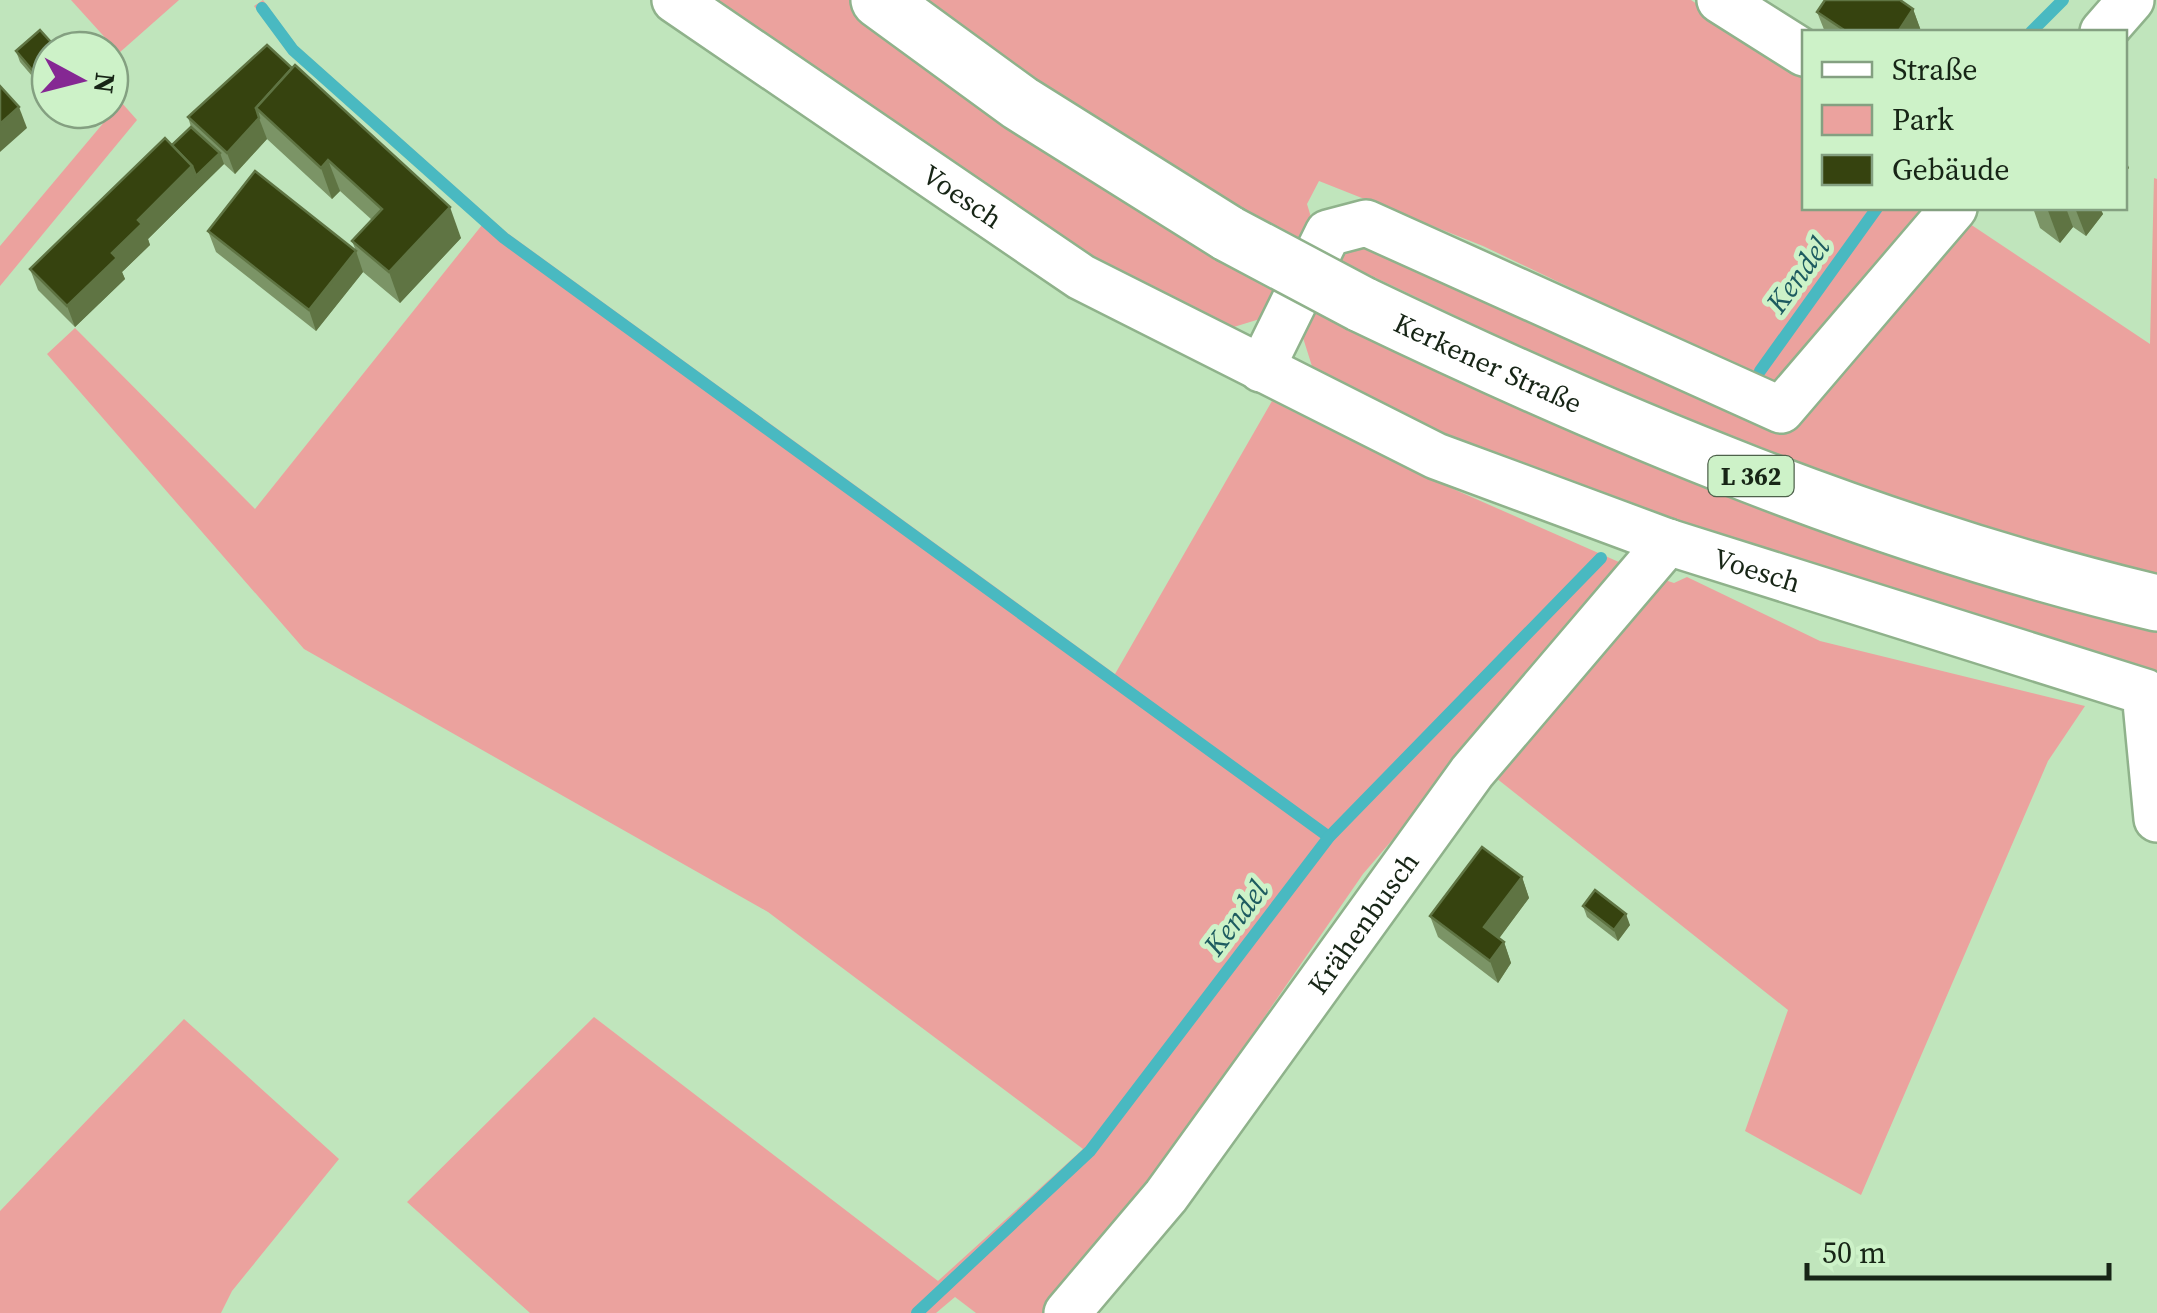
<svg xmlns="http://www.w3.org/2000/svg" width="2157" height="1313" viewBox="0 0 2157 1313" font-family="'Source Serif 4',serif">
<rect width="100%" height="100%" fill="#c0e5bc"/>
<!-- green -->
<g fill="#eba29e">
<path d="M71,0h108l-60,53z"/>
<path d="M263,0l34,46 209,186 609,442 157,-273 136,68 220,97 -265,308 -218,316 -102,123h-67l-21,-16 -19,16h-406l-123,-111 187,-185 344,264 145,-132 -315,-237 -464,-263 -257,-295 28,-26 180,181 227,-284 -195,-174 -33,-45z"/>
<path d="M714,0h137l99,73 181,119 1026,429v53l-41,-16 -129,-32 -211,-63 -325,-123 -135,-61 -17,-54 -20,-12 -55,17 -136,-74z"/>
<path d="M924,0h767l113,76v132h132l-153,179 -24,-9 -276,-132 -164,-65 -12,23 11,36h59l345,169 63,20 179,-209 186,124 4,-166 3,1v401l-325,-101 -192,-75 -327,-156 -160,-90 -169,-113z"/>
<path d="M121,102l16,18 -137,166v-40z"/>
<path d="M1687,577l133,64 265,65 -37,55 -187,434 -116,-64 43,-121 -297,-236 168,-196 15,5z"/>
<path d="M184,1019l155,140 -107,132 -11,22h-221v-102z"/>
</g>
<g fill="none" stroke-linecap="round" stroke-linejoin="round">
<!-- stream -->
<g stroke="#49b9c1" stroke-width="12">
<path d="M262,8l31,42 211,188 825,599"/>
<path d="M2031,32l32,-32"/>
<path d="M1760,371l117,-163"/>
<path d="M917,1313l173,-162 239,-314 272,-279"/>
</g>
<!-- minor casing -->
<g stroke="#8fb28b" stroke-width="50">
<g id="minor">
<path id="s1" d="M675,0l406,277 355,179 232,86 477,150 12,127"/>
<path d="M1720,0l84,53"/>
<path d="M2103,32l28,-32"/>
<path d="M1261,369l67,-136 38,-10 415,187 173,-202"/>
<path id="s2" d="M1067,1313l99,-117 306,-424 196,-230"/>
</g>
</g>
<!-- primary casing -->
<g stroke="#8fb28b" stroke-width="60">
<g id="primary">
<path d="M879,0l141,103 209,131"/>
<path id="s3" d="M1361,304c256,123 519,233 796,299"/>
</g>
</g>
<!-- minor -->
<use href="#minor" stroke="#fff" stroke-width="45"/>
<!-- primary -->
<use href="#primary" stroke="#fff" stroke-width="55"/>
<!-- primary-bridge casing -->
<g stroke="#8fb28b" stroke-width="60" stroke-linecap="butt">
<path id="primary-bridge" d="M1229,234l132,70"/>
</g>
<!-- primary-bridge -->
<use href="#primary-bridge" stroke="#fff" stroke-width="55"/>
</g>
<!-- wall -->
<g fill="#7b9466">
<path d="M1913,9l8,22 -1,1h-95l-8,-20z"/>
<path d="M267,45l194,193 -61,65 -37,-31 -47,59 -100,-79 -8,-21 148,20 -4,-10 20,-21 -32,-29 -8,8 -65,-60 -32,35 -11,-10 -24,23 -52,52 2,6 -28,27 3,7 -50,48 -37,-37 -8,-21 161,-142 -3,-10z"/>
<path d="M50,50v47l-30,-35 -4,-11z"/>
<path d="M2033,208h67l3,6 -17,22 -13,-9 -13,16 -20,-15z"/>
<path d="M1522,877l7,21 -30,40 5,4 7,21 -13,20 -60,-46 -8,-21z"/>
<path d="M1583,906l47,19 -12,16 -31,-24z"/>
</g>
<!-- shaded-wall -->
<g fill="#5f7443">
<path d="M1913,9l8,22 -1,1h-22z"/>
<path d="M19,107l8,21 -27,24v-28z"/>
<path d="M259,118l8,21 -32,35 -8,-21z"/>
<path d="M220,153l4,11 -76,75 2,6 -28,27 3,7 -50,48 -8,-21 71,-86 54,-54z"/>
<path d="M2124,155l5,13 -5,6z"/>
<path d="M328,160l12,31 -8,8 -11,-31z"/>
<path d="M450,207l11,31 -61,65 -11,-31z"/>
<path d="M2047,208h19l7,19 -13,16z"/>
<path d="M2075,208h25l3,6 -17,22z"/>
<path d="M356,251l7,21 -47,59 -7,-21z"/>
<path d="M1522,877l7,21 -37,50 -8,-21z"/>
<path d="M1626,914l4,11 -12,16 -4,-11z"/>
<path d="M1504,942l7,21 -13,20 -8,-22z"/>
</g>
<!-- building -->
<g fill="#36430f" stroke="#5f7443" stroke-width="2.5">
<path d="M1825,0h75l13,9 -15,23h-51l-30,-20z"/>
<path d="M40,30l18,20h-8v41l-34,-40z"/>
<path d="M267,45l25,23 -36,40 3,10 -32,35 -39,-36z"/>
<path d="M295,65l155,142 -61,65 -37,-31 30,-32 -54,-49 -7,8 -65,-60z"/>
<path d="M0,86l19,21 -19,17z"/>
<path d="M191,127l29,26 -24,23 -4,-10 -20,-21z"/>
<path d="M165,138l27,28 -54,54 4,4 -30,29 5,5 -50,48 -37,-37z"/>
<path d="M255,171l101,80 -47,59 -101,-79z"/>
<path d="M1482,847l40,30 -38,50 20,15 -14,19 -60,-45z"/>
<path d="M1595,890l31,24 -12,16 -31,-24z"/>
</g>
<g text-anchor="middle" stroke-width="10" stroke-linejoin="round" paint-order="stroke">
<!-- shield labels -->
<rect fill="#cdf2c8" stroke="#4e624b" stroke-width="2.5" x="1708.5" y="456" width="85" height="40" rx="8"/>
<g font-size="25" font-weight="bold" fill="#172516">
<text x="1751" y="485">L 362</text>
</g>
<!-- street labels -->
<g font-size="28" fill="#172516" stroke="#cdf2c8">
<text dy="10" stroke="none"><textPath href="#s1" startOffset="348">Voesch</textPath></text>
<text dy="10" stroke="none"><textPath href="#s3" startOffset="140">Kerkener Straße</textPath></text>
<text dy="10" stroke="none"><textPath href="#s1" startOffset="1230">Voesch</textPath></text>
<text dy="10" stroke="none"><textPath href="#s2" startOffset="490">Krähenbusch</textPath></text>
</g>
<!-- water labels -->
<g font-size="30" font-style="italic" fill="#1d5b60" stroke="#cdf2c8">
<text transform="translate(1798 275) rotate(-54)" y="10">Kendel</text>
<text transform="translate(1236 918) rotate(-53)" y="10">Kendel</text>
</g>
</g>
<!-- legend -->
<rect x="1802" y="30" width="325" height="180" fill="#cdf2c8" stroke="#84a081" stroke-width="2.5"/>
<rect x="1822" y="62" width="50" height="15" fill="#ffffff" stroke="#84a081" stroke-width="2.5"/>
<text x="1892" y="80" font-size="30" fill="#172516">Straße</text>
<rect x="1822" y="105" width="50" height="30" fill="#eba29e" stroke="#84a081" stroke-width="2.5"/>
<text x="1892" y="130" font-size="30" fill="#172516">Park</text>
<rect x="1822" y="155" width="50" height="30" fill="#36430f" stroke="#84a081" stroke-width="2.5"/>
<text x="1892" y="180" font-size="30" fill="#172516">Gebäude</text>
<!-- north arrow -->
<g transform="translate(80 80) rotate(97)"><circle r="48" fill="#cdf2c8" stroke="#84a081" stroke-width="2.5"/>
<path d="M0-8L18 38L0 25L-18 38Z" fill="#852893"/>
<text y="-15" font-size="28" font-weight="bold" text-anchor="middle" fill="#172516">N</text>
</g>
<!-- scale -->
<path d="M1807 1263v15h302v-15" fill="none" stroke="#172516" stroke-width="5"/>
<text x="1822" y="1263" font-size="30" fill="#172516" stroke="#cdf2c8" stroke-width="8" paint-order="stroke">50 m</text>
</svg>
